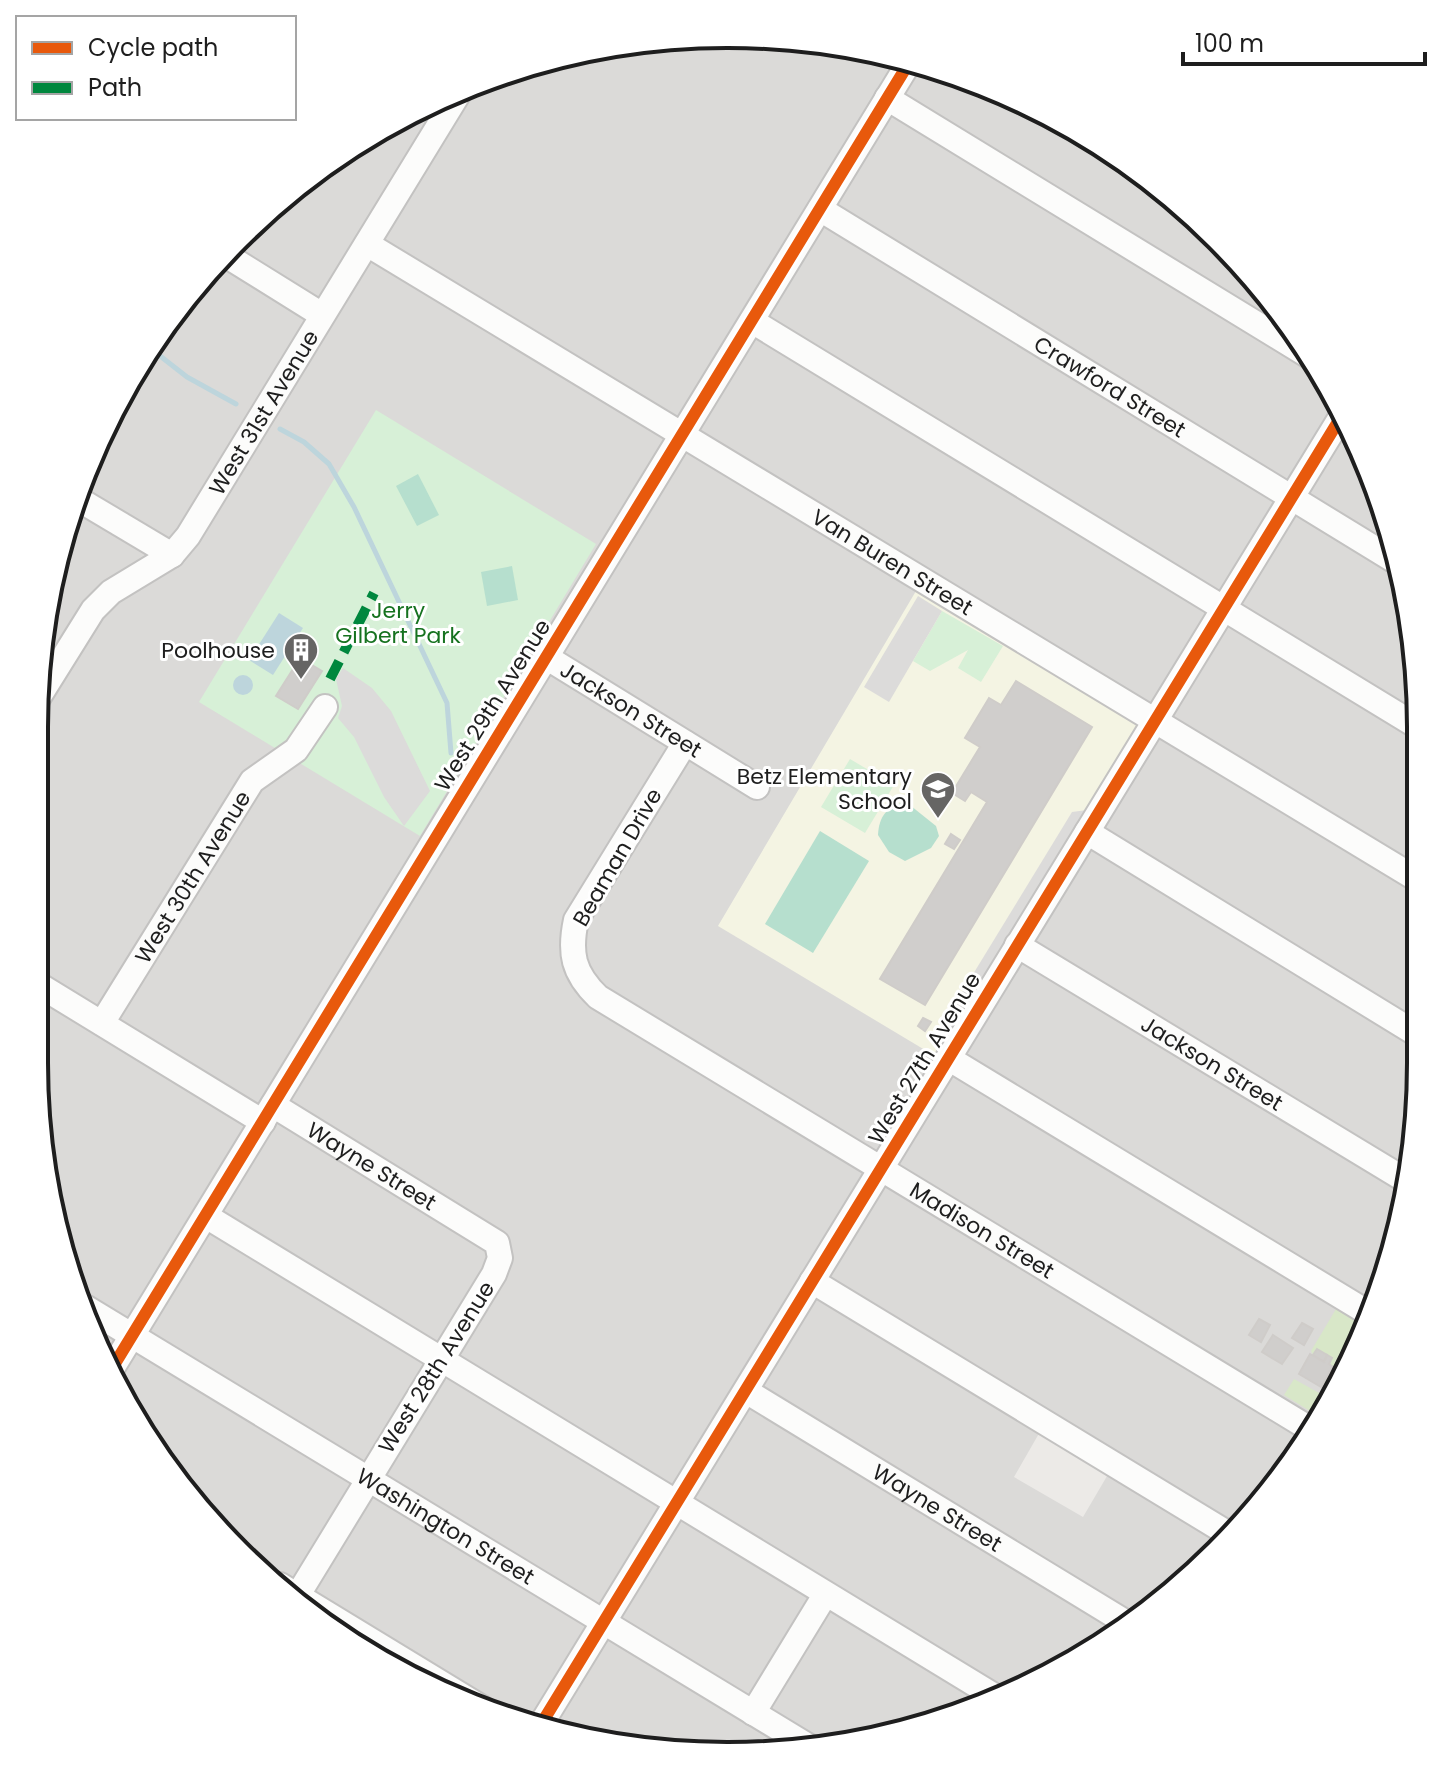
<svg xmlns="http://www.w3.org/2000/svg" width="1455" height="1790" viewBox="0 0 1455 1790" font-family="Poppins,sans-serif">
<rect width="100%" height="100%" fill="#eceae7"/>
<!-- residential -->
<path fill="#dbdad8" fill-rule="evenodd" d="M683,35l135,5 133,31 124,56 110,79 93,100 72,115 47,127 23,135v424l-23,135 -48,128 -100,149 -99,93 -116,73 -172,58 -180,11 -178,-35 -161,-80 -137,-119 -79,-111 -69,-167 -24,-180 2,-380 51,-219 119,-193 100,-93 115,-72 127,-47zM916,592l232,140 -429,193zM1041,1430l69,41 -27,46 -69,-40z"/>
<!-- education -->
<path fill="#f4f4e3" d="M916,591l233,142 -204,329 -227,-136z"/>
<!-- grass -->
<g fill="#d8e7c8">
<path d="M1346,1304l23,14 -9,22 -2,-2 4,-8 -4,-3 -23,35 1,3 -13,23 9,-30 -15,-9 -4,6 -2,-4 25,-42z"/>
<path d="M1294,1379l36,20 -12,17 -34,-21z"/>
</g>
<!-- park -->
<g fill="#d7f0d7">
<path d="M376,410l220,134 -176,292 -221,-134z"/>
<path d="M942,611l61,35 -22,36 -23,-14 10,-18 -38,21 -17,-10z"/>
<path d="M850,759l44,26 -29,48 -44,-26z"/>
</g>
<!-- pitch -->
<g fill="#b6dfce">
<path d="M418,474l21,41 -22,11 -21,-40z"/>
<path d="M512,566l6,34 -31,6 -6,-34z"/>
<path d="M906,802l30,24 3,10 -8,12 -26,13 -16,-9 -11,-17c1,-19 9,-29 28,-33z"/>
<path d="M820,831l49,30 -56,92 -48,-29z"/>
</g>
<!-- parking -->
<g fill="#dcdbda">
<path d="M918,596l24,15 -53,91 -25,-15z"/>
<path d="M343,668l29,20 19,23 39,80 -26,35 -20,-29 -30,-60 -16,-19 4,-12 -6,-27z"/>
<path d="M1102,808l-149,241 -19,-11 138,-226z"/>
</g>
<!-- water -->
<g fill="#bdd5dc">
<path d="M279,613l24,15 -30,47 -24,-15z"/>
<circle cx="243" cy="685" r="10"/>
</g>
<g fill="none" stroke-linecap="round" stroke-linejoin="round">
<!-- stream -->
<g stroke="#bdd5dc" stroke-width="5">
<path d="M155,352l32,25 49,27"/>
<path d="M280,429l24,13 25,22 25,43 93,196 4,50"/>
</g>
</g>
<!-- building -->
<g fill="#d0cecc" stroke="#cfccc9" stroke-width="2">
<path d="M300,658l22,13 -24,38 -22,-13z"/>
<path d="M1016,681l76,46 -167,278 -45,-26 107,-177 -16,-10 -6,9 -13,-8 28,-46 -15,-9 24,-40 12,7z"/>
<path d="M951,834l9,6 -6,9 -9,-5z"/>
<path d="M923,1018l8,4 -6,9 -7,-5z"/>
<path d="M1259,1319l11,6 -9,17 -12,-7z"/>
<path d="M1302,1323l11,6 -9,16 -12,-7z"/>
<path d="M1273,1335l20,13 -11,16 -20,-12z"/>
<path d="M1357,1340l3,2 -7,19 -6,-4z"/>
<path d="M1317,1349l10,6 -3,7 -11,-7z"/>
<path d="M1310,1354l14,8 3,-7 5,3 -3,6 4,3 -12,20 -22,-13z"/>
<path d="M1337,1374l7,4 -11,17 -7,-4z"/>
</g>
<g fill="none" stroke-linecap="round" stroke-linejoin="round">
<!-- minor casing -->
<g stroke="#c3c2c1" stroke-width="28">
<g id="minor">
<path d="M887,98l422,258"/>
<path id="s1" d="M820,209l580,355"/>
<path id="s2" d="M367,244l1053,637"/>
<path d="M224,254l98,61"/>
<path d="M752,321l668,407"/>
<path d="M78,499l94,56"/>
<path id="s3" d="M546,657l211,130"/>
<path id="s4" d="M35,703l58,-93 18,-18 61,-37 16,-19 272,-445"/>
<path id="s5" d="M685,743l-109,177c-7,33 -3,53 22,77l712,432"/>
<path d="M1087,832l333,204"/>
<path id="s6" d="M1017,945l390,236"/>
<path d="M34,982l229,140"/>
<path id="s7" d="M102,1023l150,-242 44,-31 29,-43"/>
<path d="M948,1058l422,256"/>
<path id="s8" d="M273,1105l224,138 3,15 -6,16 -198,324"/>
<path d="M206,1216l790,481"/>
<path d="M812,1281l420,255"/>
<path id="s9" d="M85,1307l723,439"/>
<path d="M111,1370l799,-1309"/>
<path id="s10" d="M746,1391l384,234"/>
<path d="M280,1585l202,123"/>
<path d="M753,1713l72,-118"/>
<path d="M540,1726l804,-1314"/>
</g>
</g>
<!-- minor -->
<use href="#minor" stroke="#fcfcfb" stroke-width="24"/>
<!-- quiet -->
<path stroke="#00873e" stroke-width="10" stroke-dasharray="20 10" stroke-linecap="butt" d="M330,679l44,-86"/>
<!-- cycleway casing -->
<g stroke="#fff" stroke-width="17">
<g id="cycleway">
<path d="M111,1370l799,-1309"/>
<path d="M540,1726l804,-1314"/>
</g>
</g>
<!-- cycleway -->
<use href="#cycleway" stroke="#e8590c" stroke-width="12"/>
</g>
<!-- icons -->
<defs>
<g id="building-pin" transform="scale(1.8)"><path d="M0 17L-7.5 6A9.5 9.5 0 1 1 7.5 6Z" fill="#666564" stroke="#fff"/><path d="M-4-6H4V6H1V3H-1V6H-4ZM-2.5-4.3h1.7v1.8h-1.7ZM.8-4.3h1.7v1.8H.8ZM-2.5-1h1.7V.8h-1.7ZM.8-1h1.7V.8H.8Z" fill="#fff"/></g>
<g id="school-pin" transform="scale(1.8)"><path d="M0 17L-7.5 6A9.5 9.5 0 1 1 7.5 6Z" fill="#666564" stroke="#fff"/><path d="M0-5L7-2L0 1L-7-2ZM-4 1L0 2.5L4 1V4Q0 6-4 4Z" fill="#fff"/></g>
</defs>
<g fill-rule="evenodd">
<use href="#building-pin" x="301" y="650"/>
<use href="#school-pin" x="938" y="789"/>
</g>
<g text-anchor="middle" stroke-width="6" stroke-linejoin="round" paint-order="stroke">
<!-- street labels -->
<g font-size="22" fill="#1e1e1e" stroke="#fff">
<text dy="8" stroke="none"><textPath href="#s1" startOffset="340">Crawford Street</textPath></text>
<text dy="8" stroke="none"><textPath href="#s4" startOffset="376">West 31st Avenue</textPath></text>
<text dy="8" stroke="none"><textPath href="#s2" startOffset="614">Van Buren Street</textPath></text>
<text transform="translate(492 705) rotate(-58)" y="8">West 29th Avenue</text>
<text dy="8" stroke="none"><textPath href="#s3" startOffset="100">Jackson Street</textPath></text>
<text transform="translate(617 857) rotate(-60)" y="8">Beaman Drive</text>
<text dy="8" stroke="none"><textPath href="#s7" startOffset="172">West 30th Avenue</textPath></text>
<text transform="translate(924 1058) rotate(-59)" y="8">West 27th Avenue</text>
<text dy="8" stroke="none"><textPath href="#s6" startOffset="228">Jackson Street</textPath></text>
<text dy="8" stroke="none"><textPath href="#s8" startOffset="116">Wayne Street</textPath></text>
<text dy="8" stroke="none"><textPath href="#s5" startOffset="742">Madison Street</textPath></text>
<text transform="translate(436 1367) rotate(-58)" y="8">West 28th Avenue</text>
<text dy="8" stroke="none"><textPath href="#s10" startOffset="224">Wayne Street</textPath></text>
<text dy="8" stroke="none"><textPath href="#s9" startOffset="422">Washington Street</textPath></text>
</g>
<!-- park labels -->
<g font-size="22" fill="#16721f" stroke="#fff">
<text x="398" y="618">Jerry<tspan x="398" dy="25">Gilbert Park</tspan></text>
</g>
<!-- poi labels -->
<g font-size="22" fill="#1e1e1e" stroke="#fff" text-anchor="end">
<text x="275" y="658">Poolhouse</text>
<text x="912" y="784">Betz Elementary<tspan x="912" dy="25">School</tspan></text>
</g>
</g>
<!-- crop -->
<path d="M0 0H1455V1790H0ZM727 48H728A679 679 0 0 1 1407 727V1063A679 679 0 0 1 728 1742H727A679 679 0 0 1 48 1063V727A679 679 0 0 1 727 48Z" fill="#fff" fill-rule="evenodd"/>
<path fill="none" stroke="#1e1e1e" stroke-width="4" d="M727 48H728A679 679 0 0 1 1407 727V1063A679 679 0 0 1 728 1742H727A679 679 0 0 1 48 1063V727A679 679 0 0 1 727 48Z"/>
<!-- legend -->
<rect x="16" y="16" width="280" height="104" fill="#ffffff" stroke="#a5a5a5" stroke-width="2"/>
<rect x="32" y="42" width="40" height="12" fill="#e8590c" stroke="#a5a5a5" stroke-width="2"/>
<text x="88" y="56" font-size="24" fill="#1e1e1e">Cycle path</text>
<rect x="32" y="82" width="40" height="12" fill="#00873e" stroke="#a5a5a5" stroke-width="2"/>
<text x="88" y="96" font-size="24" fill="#1e1e1e">Path</text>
<!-- scale -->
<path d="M1183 52v12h242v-12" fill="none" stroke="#1e1e1e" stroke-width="4"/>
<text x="1195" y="52" font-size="24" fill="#1e1e1e" stroke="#ffffff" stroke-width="6" paint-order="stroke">100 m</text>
</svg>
